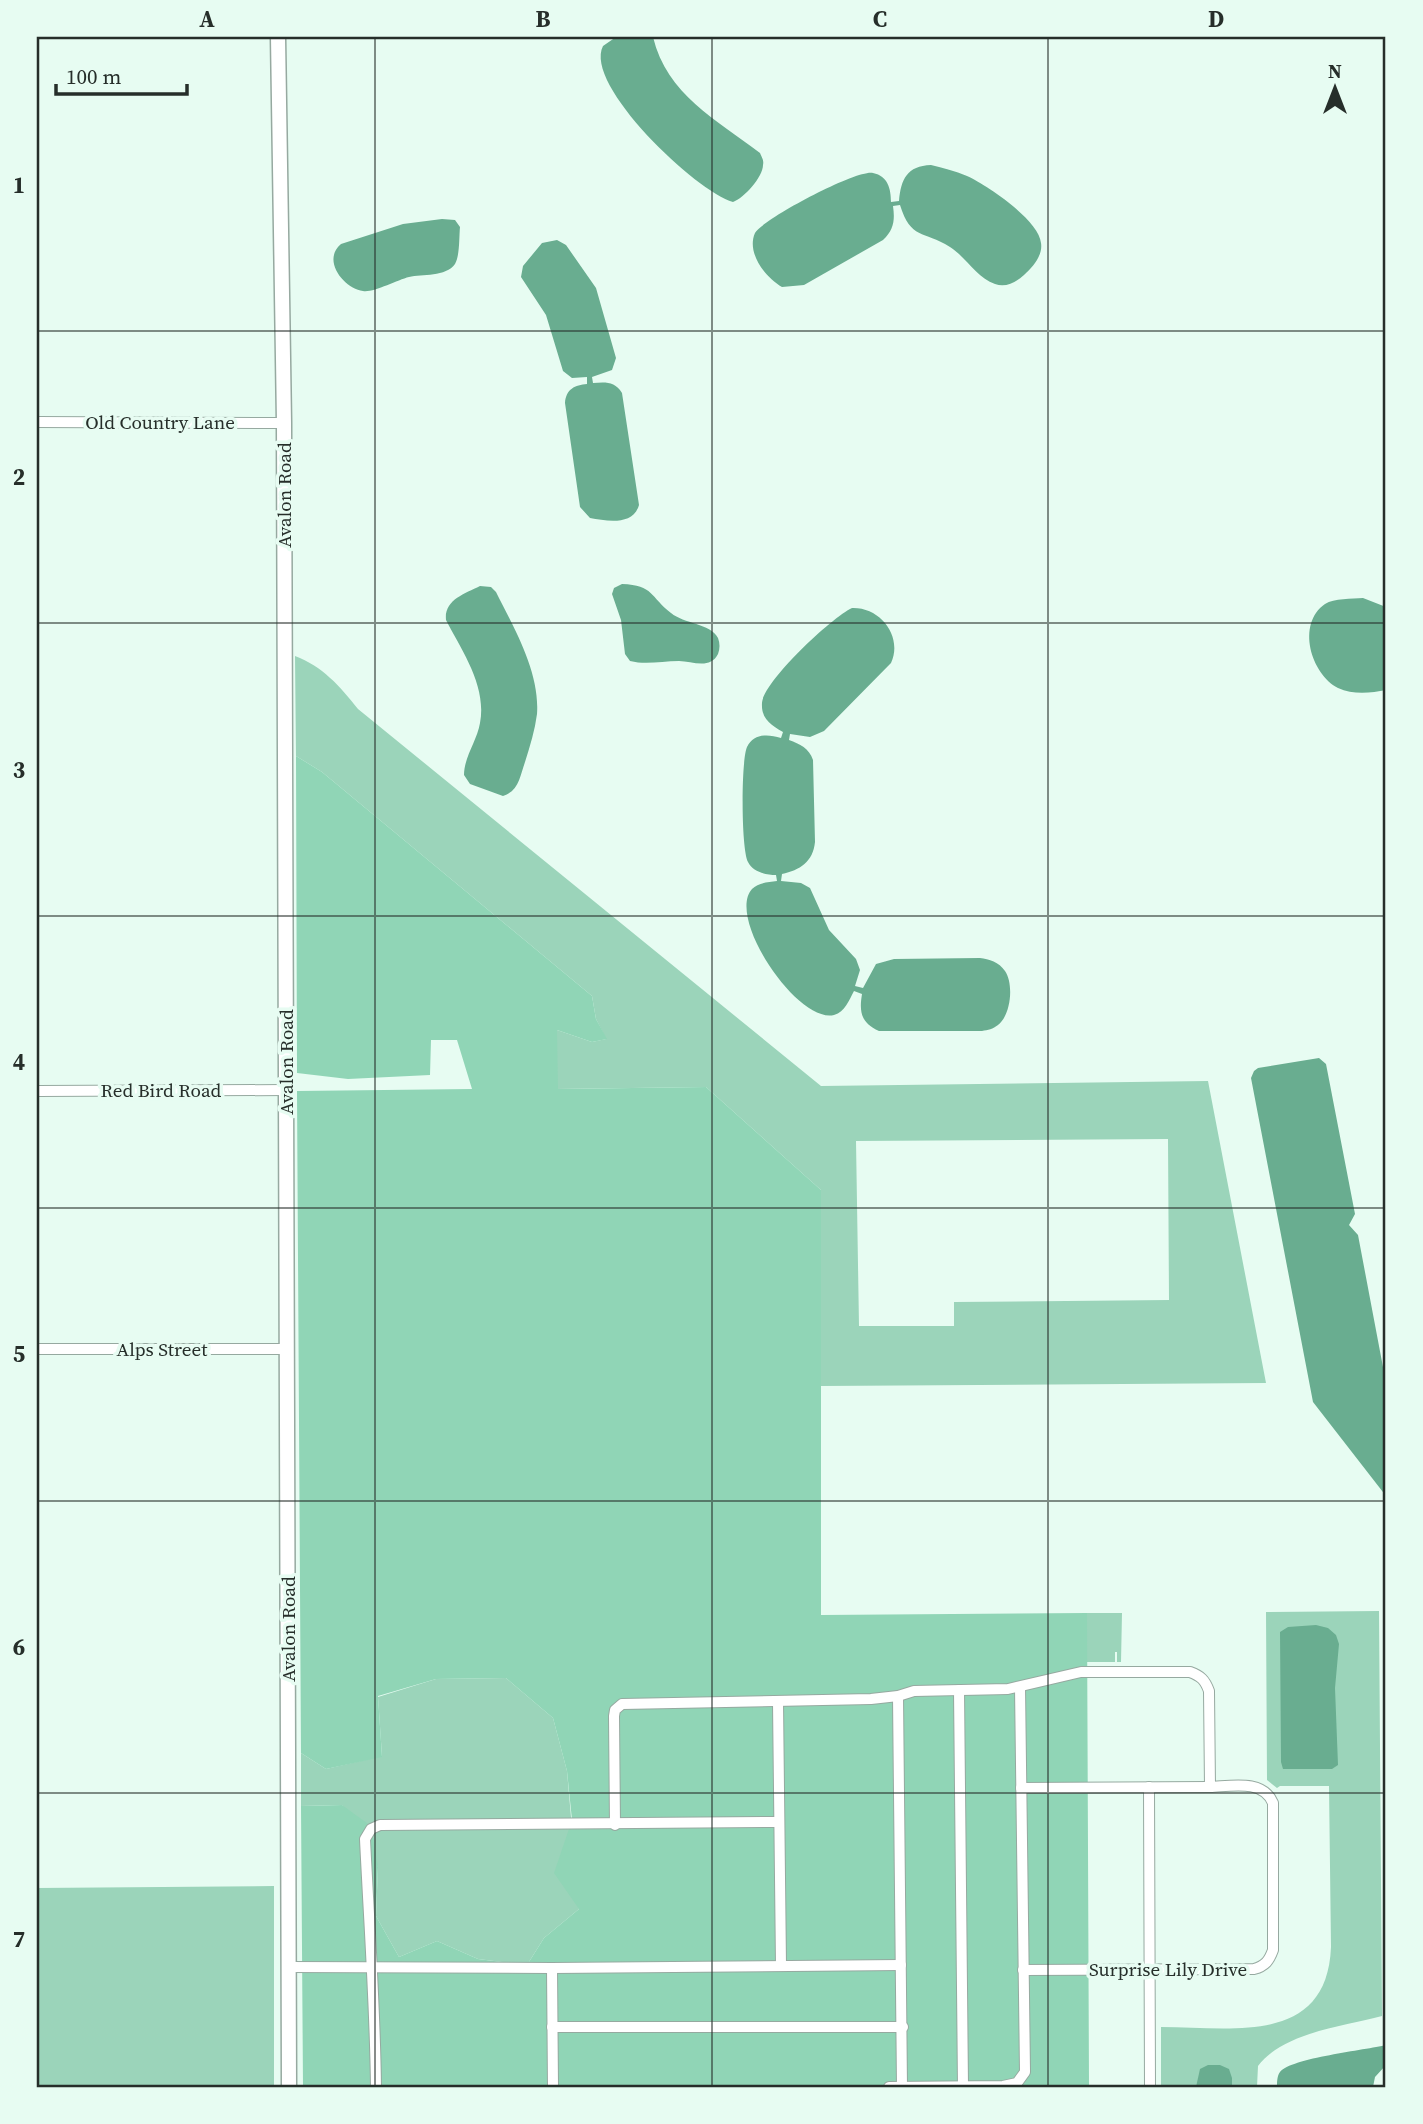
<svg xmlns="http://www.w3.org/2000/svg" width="1423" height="2124" viewBox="0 0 1423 2124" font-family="'Source Serif 4',serif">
<rect width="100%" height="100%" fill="#e7fcf2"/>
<!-- green -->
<g fill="#9bd4ba" fill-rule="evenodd">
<path d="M295,656c27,10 45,30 63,53l463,377 387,-5 58,302 -445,3v-196l-115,-103 -149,2v-59l35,12 14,-3 -10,-20 -4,-23 -270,-224 -26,-16zM1168,1139l1,161 -215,2v24h-95l-3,-185z"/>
<path d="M1379,1611l3,405c-38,10 -100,17 -124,50l-1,21h-96v-60c71,0 166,19 170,-80l-2,-161h-49l-3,2 -10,-8 -1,-168z"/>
<path d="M1087,1613h35l-1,49h-4v-10h-2v10h-28z"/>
<path d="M506,1678l47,40 14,53 12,138 -35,29 -17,27 -49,-6 -41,-18 -38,16 -23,-41 2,-49 -36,-62 -41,1v-53l25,16 56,-13 -4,-59 58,-18z"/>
<path d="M274,1886v201h-237v-199z"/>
</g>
<!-- forest -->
<path fill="#90d5b6" d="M296,756l26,16 270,224 4,23 11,20 -15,3 -35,-12 1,59 148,-2 115,103v425l266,-2 2,474h-786l-2,-281 41,-1 29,21 7,41 -2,49 23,41 38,-16 41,18 49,6 17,-27 35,-29 -25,-36 18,-53 -5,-49 -14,-53 -47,-40 -70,1 -58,17 4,61 -56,12 -25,-16 -4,-662 175,-2 -15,-49h-26l-1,35 -82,4 -51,-6z"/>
<!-- water -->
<g fill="#69ad90">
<path d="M616,37h37c14,58 63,82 107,116 2,5 4,7 3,12 0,12 -19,33 -30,37 -36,-10 -150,-117 -130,-156z"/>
<path d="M931,165c12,3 24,6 36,11 20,9 72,44 74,67 2,12 -8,24 -17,32 -8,7 -18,13 -29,9 -18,-6 -29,-27 -45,-37 -27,-17 -39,-7 -50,-42l-7,1c2,14 1,24 -10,34l-79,45 -22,2c-16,-9 -36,-34 -27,-54 8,-14 102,-64 118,-60 15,3 18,16 18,29l8,-1c2,-22 8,-35 32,-36z"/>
<path d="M442,219l13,1 5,7c-1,10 0,28 -5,37 -9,13 -33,10 -46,13 -12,3 -36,16 -46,14 -18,-2 -42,-30 -22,-47l62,-20z"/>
<path d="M557,240l9,5 30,43 20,70 -4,12 -20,7 1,6c12,-1 22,-2 29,10l17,112c-6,21 -32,16 -49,13l-10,-11 -15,-104c1,-14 10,-18 22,-19v-7l-15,1 -9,-7 -17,-56 -25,-38 2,-11 19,-23z"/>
<path d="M622,584c32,1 28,13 49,29 13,11 39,10 47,25 2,5 2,11 0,16 -8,16 -26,7 -39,7 -17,0 -33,4 -49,0l-5,-7 -4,-34 -9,-26 2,-6z"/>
<path d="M480,586l11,1 5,5c18,36 44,80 41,122 -2,16 -7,32 -12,48 -5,14 -6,29 -22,34l-33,-12 -6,-9c0,-18 13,-34 16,-52 7,-37 -18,-72 -34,-103 -2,-20 18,-26 34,-34z"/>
<path d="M1363,598l23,9v83c-15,3 -33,5 -48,-2 -27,-14 -42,-64 -13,-84 9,-6 27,-5 38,-6z"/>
<path d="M852,608c29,-1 51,29 39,55l-67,68 -14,6 -20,-3 -1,6c11,4 20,8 24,20l2,82c-2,20 -15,28 -33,32l-1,7 20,2 9,5 19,42 27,29 4,11 -5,16 8,2 13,-24 18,-5 86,-1c9,1 19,4 25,13 9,13 6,44 -7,54 -5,4 -10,5 -16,6h-103c-18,-8 -20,-19 -17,-37l-8,-3c-5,9 -9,21 -20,24 -36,9 -108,-97 -82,-126 6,-6 16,-7 25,-8l-1,-6c-10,0 -23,-3 -28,-13 -7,-13 -7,-102 -1,-115 7,-14 21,-13 34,-9l2,-6c-12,-7 -22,-13 -21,-29 1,-21 70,-86 90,-95z"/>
<path d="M1319,1058l7,6 29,150 -6,11 9,10 28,148 -2,11 2,1v101l-73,-94 -62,-324 3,-7 4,-3z"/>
<path d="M1316,1625l12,3 8,7 3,9 -4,44 3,77 -6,4h-49l-2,-7 -1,-130 8,-5z"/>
<path d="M1386,2045v20l-11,12 -2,10h-96c0,-5 0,-11 3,-15 11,-14 86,-22 106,-27z"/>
<path d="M1208,2065h12l9,4 3,9v9h-36l4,-18z"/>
</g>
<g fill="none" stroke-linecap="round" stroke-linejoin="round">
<!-- minor casing -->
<g stroke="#96a9a0" stroke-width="12">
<g id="minor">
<path d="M37,422l247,1"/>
<path d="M37,1091l249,-1"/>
<path d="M37,1349h250"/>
<path d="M959,1690l4,397"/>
<path d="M898,1696l4,391"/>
<path d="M778,1702l3,263"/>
<path d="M1149,1787l1,300"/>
<path d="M1021,1788l189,-1"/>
<path d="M615,1825l-1,-109 1,-6 7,-6 249,-5 27,-3 16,-5 94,-2 73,-17h109c11,4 15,8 19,19l1,96c22,-1 53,-8 63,16v147c-4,11 -8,16 -19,19l-231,1"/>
<path d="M288,1967l264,1 349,-3"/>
<path d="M552,1968l1,119"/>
<path d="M552,2027h351"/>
<path d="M376,2087c-1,-83 -7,-165 -11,-248l6,-10 9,-4 398,-3"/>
<path d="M889,2087l114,-1 14,-3 8,-11 -5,-385"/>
</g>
</g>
<!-- secondary casing -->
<g stroke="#96a9a0" stroke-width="17">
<path id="secondary" d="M278,37l6,386 5,1664"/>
</g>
<!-- minor -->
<use href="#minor" stroke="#fff" stroke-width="10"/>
<!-- secondary -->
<use href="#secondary" stroke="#fff" stroke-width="14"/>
</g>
<!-- grid -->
<path fill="none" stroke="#262e2a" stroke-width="2" stroke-opacity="0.55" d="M375,37v2050M712,37v2050M1048,37v2050M37,331h1349M37,623h1349M37,916h1349M37,1208h1349M37,1501h1349M37,1793h1349"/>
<g text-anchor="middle" stroke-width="7" stroke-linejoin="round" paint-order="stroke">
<!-- street labels -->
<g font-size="19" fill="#262e2a" stroke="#e7fcf2">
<text x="160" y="429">Old Country Lane</text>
<text transform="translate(284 495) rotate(-90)" y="7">Avalon Road</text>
<text transform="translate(286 1062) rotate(-90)" y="7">Avalon Road</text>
<text x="161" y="1097">Red Bird Road</text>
<text x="162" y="1356">Alps Street</text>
<text transform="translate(288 1629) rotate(-90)" y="7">Avalon Road</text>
<text x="1168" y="1976">Surprise Lily Drive</text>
</g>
</g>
<!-- border -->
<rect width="1423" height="2124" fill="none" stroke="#e7fcf2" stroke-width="77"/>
<!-- north arrow -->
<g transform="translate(1335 88)" stroke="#e7fcf2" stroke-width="5" paint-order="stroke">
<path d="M0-5L12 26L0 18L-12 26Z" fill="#262e2a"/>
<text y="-10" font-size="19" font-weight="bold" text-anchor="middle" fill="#262e2a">N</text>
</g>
<!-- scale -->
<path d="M56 84v10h131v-10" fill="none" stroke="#262e2a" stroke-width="3.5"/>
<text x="66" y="84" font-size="21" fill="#262e2a" stroke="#e7fcf2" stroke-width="5" paint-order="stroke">100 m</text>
<rect x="38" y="38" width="1346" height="2048" fill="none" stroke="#262e2a" stroke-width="2.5"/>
<g font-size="23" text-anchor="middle" font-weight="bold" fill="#262e2a">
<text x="207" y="27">A</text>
<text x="543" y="27">B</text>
<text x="880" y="27">C</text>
<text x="1216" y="27">D</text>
<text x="19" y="193">1</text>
<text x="19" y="485">2</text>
<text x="19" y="778">3</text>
<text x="19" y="1070">4</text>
<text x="19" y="1362">5</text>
<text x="19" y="1655">6</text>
<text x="19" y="1947">7</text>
</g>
</svg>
